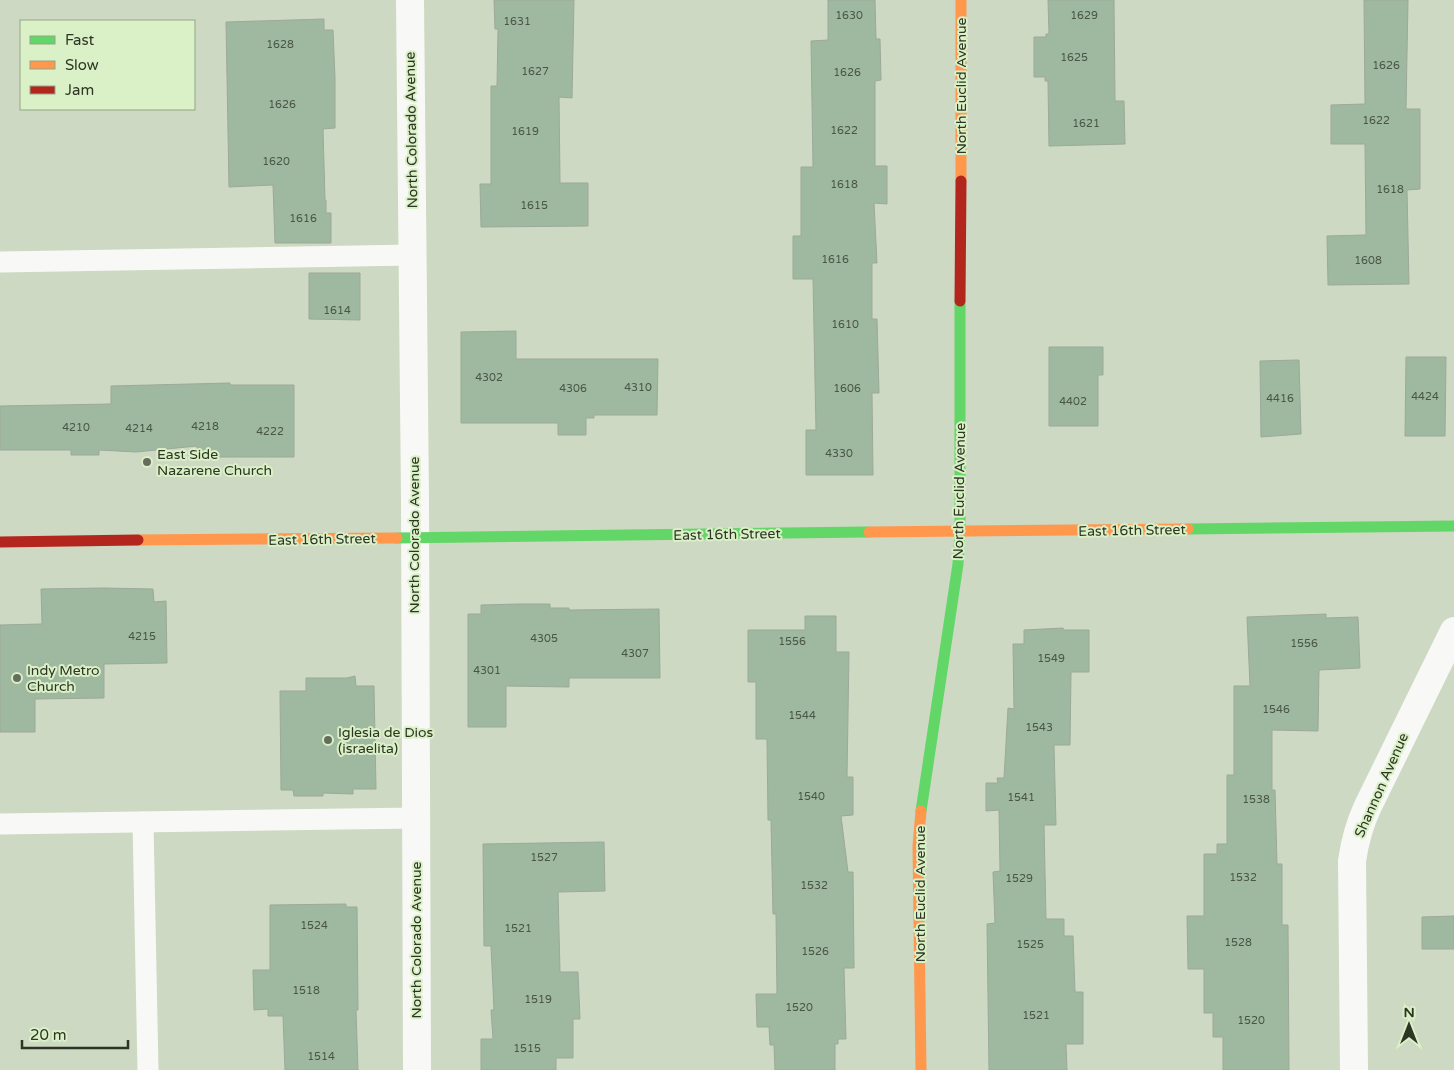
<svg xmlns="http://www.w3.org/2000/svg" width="1454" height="1070" viewBox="0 0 1454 1070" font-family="'Varela Round',sans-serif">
<rect width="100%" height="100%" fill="#cdd9c2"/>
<!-- building -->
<g fill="#9eb99f" stroke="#9da999">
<path d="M494,0h80l-2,98 -13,-1 1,86h28v43l-107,1 -1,-43h11v-98h6l1,-57h-3z"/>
<path d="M828,0h47l1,39h4l1,41 -6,1v85h12v38l-13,-1 3,60h-5v56h5l2,74h-7l1,82h-67v-45h10l-3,-151h-20v-43h8v-69h12l-2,-126 17,-1z"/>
<path d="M1048,0h66l1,101h9l1,43 -76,2 -1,-65h-3v-4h-11v-40h12v-3h3z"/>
<path d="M1364,0h44l-2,109h14v80l-13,1 2,94 -81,1 -1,-49 39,-1 -1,-91h-34v-39l34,-1z"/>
<path d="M324,19v11h9l2,48v50l-12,1 2,71h1v13h5v30h-56l-2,-58 -44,2 -3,-165z"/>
<path d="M309,273h51v47l-51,-1z"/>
<path d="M516,331v28h142l-1,56h-63v3h-8v17h-28v-12h-97v-91z"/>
<path d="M1049,347h54v28h-5v51h-49z"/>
<path d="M1406,357h40l-1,79h-40z"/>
<path d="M1299,360l2,74 -40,3 -1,-76z"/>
<path d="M230,383v2h64v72h-97v-11l-61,6 -37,-2v5h-28v-5h-71v-44l111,-2v-18z"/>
<path d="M103,588l50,1 1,13 12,-1 1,62 -63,1v34l-69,1v33h-35v-107l42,-1 -1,-35z"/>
<path d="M519,604h31v4h19v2l90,-1 1,69h-91v9l-63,-1v41h-38v-113h13v-9z"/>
<path d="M1326,614v4l32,-1 2,51 -41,2 -1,61 -46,-1v60h3l2,74h5v61h6l1,145h-66v-33h-10v-24h-9v-44h-16l-1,-53h17v-62h13v-10h10v-69h7v-89h16l-3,-69z"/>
<path d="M805,616h31v36h13l-2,125h6v38l-12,1 7,56h5l1,96h-10l2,71h-8v5h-3v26h-60l-1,-25h-4l-1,-18h-12l-1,-33h21l-1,-80h-3l-2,-94h-3l-1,-81h-11v-57h-8v-52h57z"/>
<path d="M1063,628l1,2h25v42h-18l-1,73h-16l2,80h-12l2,94h18v17h9l2,56h8v52h-17l1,26h-78l-2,-146 8,-1 -2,-51 7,-1 -1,-61 -13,1v-28h12l-1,-5h7l4,-70 6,1 -1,-65h11v-14z"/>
<path d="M355,676l1,10h18l2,103h-23v5l-30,-1v3h-29l-1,-6h-12l-1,-99h26v-13h41z"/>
<path d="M604,842l1,49 -47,1 2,80h18l2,47h-7v39h-17v12h-75v-31h12l-2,-29h3l-3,-64h-7l-1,-102z"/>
<path d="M346,904v3h11l1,103h-2l2,60h-73l-2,-54h-15v-7l-14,1 -1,-40h17v-65z"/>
<path d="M1454,916v33h-32v-32z"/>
</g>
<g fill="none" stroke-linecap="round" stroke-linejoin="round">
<!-- lane -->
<g stroke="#f8f9f6" stroke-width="21">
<path d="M0,262l412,-7"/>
<path d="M143,822l5,248"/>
<path d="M0,824l416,-6"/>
</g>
<!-- street -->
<g stroke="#f8f9f6" stroke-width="28">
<path d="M410,0l5,500 2,570"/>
<path d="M1354,1070l-2,-209c3,-21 7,-36 16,-55l86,-175"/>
</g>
<!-- fast -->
<g stroke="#63d668" stroke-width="11">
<path d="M1188,529l266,-3"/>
<path d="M397,538l472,-6"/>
<path d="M921,811l37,-247 2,-32v-231"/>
</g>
<!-- slow -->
<g stroke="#ff974d" stroke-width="11">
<path d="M961,181v-181"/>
<path d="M869,532l319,-3"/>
<path d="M138,540l259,-2"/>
<path d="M921,1070l-3,-224 3,-35"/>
</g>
<!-- jam -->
<g stroke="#b3261e" stroke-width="11">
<path d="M960,301l1,-120"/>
<path d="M0,542l138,-2"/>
</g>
</g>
<!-- markers -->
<g fill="#656e5c" stroke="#daf0c6" stroke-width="2">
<circle cx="147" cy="462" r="5"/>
<circle cx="17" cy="678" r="5"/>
<circle cx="328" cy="740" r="5"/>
</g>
<g text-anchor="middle" stroke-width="4" stroke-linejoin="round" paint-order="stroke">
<!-- number labels -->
<g font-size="11" fill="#495644">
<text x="849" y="19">1630</text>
<text x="1084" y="19">1629</text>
<text x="517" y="25">1631</text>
<text x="280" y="48">1628</text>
<text x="1074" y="61">1625</text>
<text x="1386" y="69">1626</text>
<text x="535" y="75">1627</text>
<text x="847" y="76">1626</text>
<text x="282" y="108">1626</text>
<text x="1376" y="124">1622</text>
<text x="1086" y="127">1621</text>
<text x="844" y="134">1622</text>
<text x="525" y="135">1619</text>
<text x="276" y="165">1620</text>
<text x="844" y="188">1618</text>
<text x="1390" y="193">1618</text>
<text x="534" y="209">1615</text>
<text x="303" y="222">1616</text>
<text x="835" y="263">1616</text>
<text x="1368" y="264">1608</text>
<text x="337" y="314">1614</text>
<text x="845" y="328">1610</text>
<text x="489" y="381">4302</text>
<text x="638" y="391">4310</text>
<text x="573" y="392">4306</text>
<text x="847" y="392">1606</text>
<text x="1425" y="400">4424</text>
<text x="1280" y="402">4416</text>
<text x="1073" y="405">4402</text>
<text x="205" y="430">4218</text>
<text x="76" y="431">4210</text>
<text x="139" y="432">4214</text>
<text x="270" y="435">4222</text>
<text x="839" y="457">4330</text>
<text x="142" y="640">4215</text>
<text x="544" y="642">4305</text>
<text x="792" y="645">1556</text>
<text x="1304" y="647">1556</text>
<text x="635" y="657">4307</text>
<text x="1051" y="662">1549</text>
<text x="487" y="674">4301</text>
<text x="1276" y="713">1546</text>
<text x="802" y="719">1544</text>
<text x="1039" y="731">1543</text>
<text x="811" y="800">1540</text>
<text x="1021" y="801">1541</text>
<text x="1256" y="803">1538</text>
<text x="544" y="861">1527</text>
<text x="1243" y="881">1532</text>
<text x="1019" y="882">1529</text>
<text x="814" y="889">1532</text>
<text x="314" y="929">1524</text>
<text x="518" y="932">1521</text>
<text x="1238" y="946">1528</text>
<text x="1030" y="948">1525</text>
<text x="815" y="955">1526</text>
<text x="306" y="994">1518</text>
<text x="538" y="1003">1519</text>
<text x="799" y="1011">1520</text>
<text x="1036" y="1019">1521</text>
<text x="1251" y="1024">1520</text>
<text x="527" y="1052">1515</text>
<text x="321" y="1060">1514</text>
</g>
<!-- street labels -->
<g font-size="14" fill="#2d3525" stroke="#daf0c6">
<text transform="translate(961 86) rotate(-90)" y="5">North Euclid Avenue</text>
<text transform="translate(411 130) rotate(-91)" y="5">North Colorado Avenue</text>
<text transform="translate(959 491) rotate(-89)" y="5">North Euclid Avenue</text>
<text transform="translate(1132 530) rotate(-1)" y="5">East 16th Street</text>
<text transform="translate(727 534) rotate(-1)" y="5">East 16th Street</text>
<text transform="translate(414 535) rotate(-90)" y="5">North Colorado Avenue</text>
<text transform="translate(322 539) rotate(-1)" y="5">East 16th Street</text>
<text transform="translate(1381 785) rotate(-66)" y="5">Shannon Avenue</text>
<text transform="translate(920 894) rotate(-90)" y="5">North Euclid Avenue</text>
<text transform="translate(416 940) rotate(-90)" y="5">North Colorado Avenue</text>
</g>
<!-- poi labels -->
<g font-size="14" fill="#2d3525" stroke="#daf0c6" text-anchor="start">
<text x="157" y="459">East Side<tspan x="157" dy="16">Nazarene Church</tspan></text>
<text x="27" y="675">Indy Metro<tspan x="27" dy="16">Church</tspan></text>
<text x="338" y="737">Iglesia de Dios<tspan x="338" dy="16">(israelita)</tspan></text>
</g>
</g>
<!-- legend -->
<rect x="20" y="20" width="175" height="90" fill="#daf0c6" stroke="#95a586"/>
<rect x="30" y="36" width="25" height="8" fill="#63d668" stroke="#95a586"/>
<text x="65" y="45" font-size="15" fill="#2d3525">Fast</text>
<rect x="30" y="61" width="25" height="8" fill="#ff974d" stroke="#95a586"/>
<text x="65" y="70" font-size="15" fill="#2d3525">Slow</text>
<rect x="30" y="86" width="25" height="8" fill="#b3261e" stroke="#95a586"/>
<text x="65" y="95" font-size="15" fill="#2d3525">Jam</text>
<!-- north arrow -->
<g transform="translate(1409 1025)" stroke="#daf0c6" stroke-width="4" paint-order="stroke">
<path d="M0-4L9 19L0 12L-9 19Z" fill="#2d3525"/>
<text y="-8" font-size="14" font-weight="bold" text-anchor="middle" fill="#2d3525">N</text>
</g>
<!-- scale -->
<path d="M22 1040v8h106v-8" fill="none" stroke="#2d3525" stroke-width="2.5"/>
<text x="30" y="1040" font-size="15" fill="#2d3525" stroke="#daf0c6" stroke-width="4" paint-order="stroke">20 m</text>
</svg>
